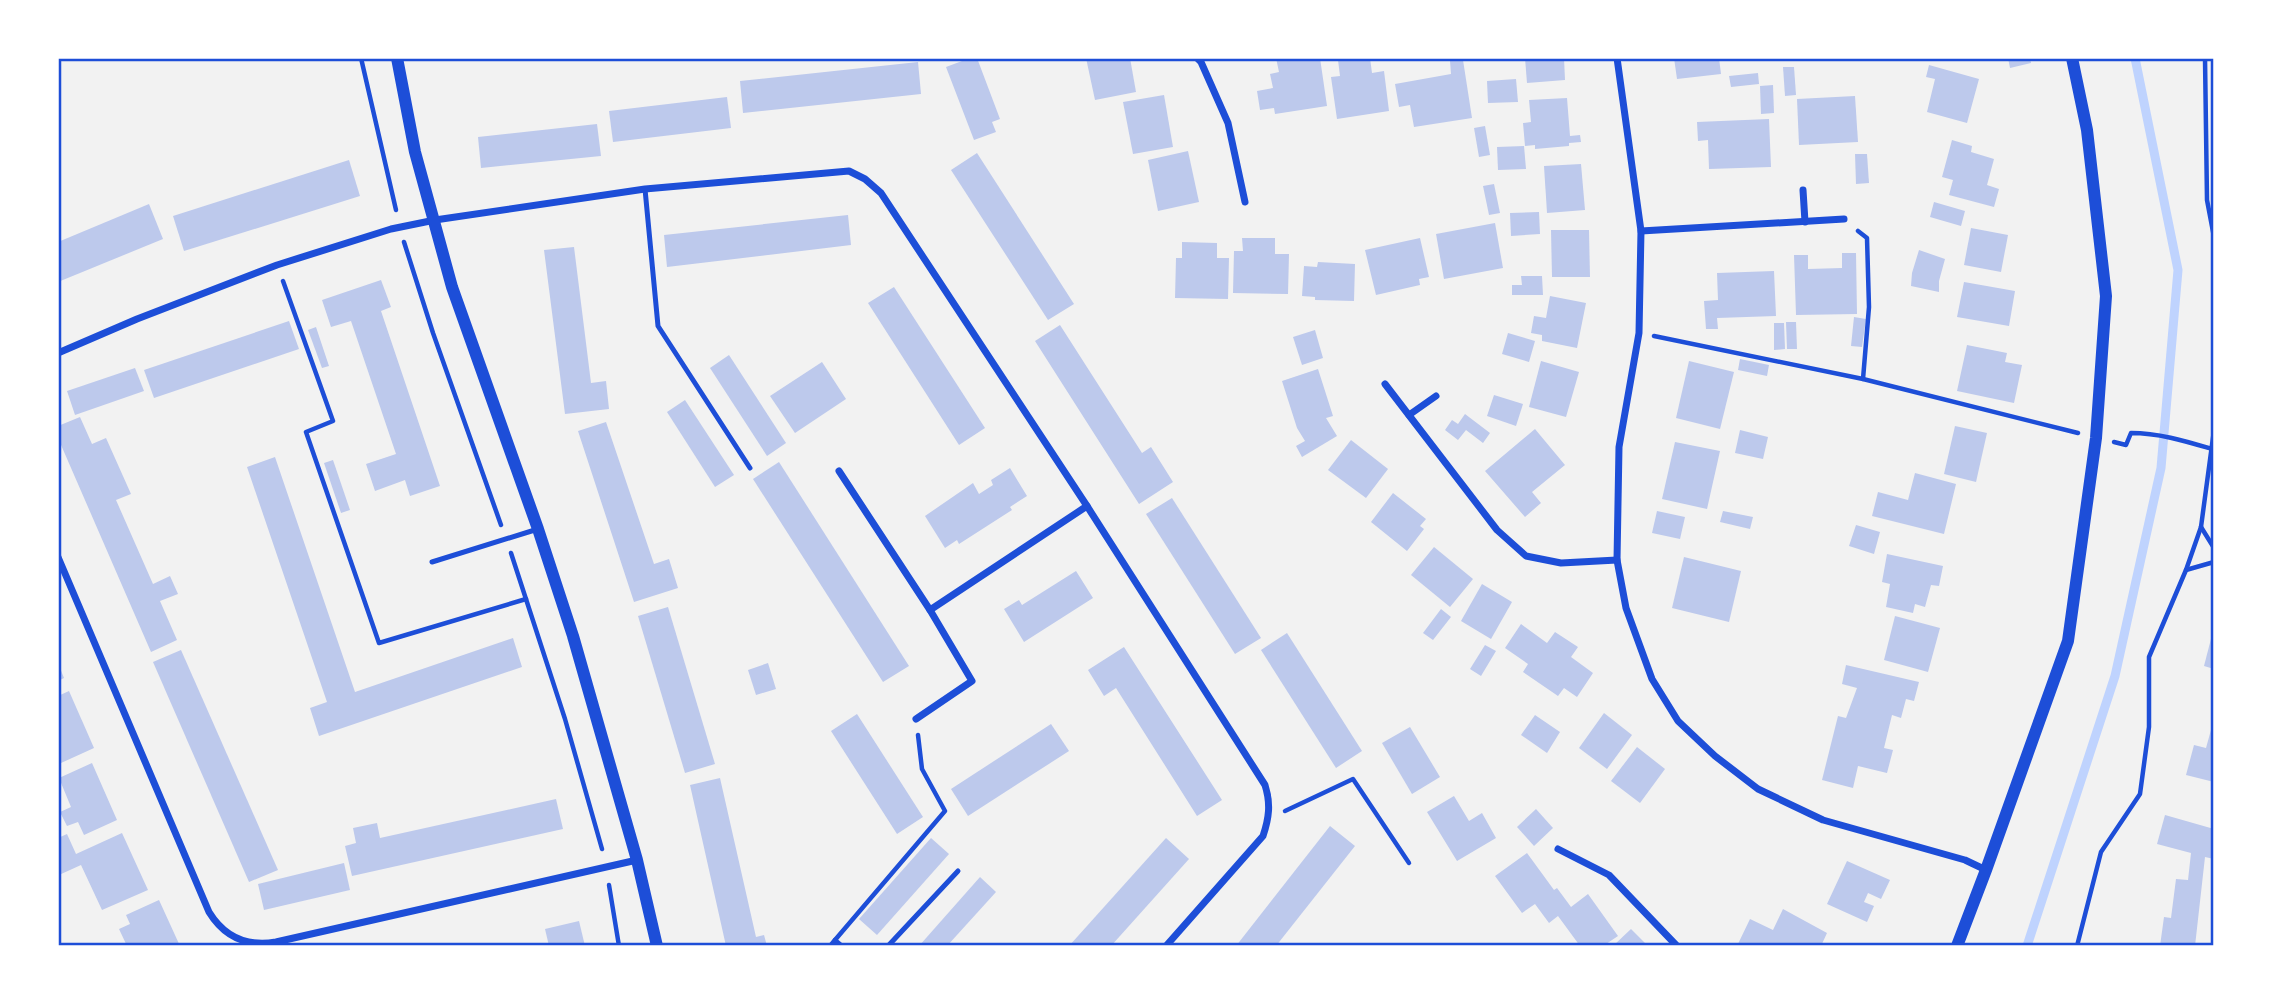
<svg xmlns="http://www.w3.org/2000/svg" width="2272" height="1004" viewBox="0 0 2272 1004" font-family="'DejaVu Sans',sans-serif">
<rect width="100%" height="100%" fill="#f2f2f2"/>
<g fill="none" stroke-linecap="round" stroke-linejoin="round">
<!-- stream -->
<path stroke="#bfd3fe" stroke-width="9" d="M2027,946l88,-270 46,-208 17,-198 -43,-212"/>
</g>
<!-- building -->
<g fill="#bdc9ec">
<path d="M970,58h7l23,61 -8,3 4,10 -22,8 -28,-73z"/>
<path d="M1086,58h44l6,34 -41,8z"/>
<path d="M1276,58h44l7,48 -52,8 -1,-6 -14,2 -3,-19 16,-3 -3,-14 9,-2z"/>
<path d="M1351,58h19l2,15 12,-2 5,40 -52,8 -6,-42 9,-1 -2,-16z"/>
<path d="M1525,58h39l1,22 -38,3z"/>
<path d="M1674,58h45l2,16 -44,5z"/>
<path d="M2008,58h22l1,5 -21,5z"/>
<path d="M1463,60l9,58 -58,9 -4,-22 -11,2 -4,-23 56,-10 -1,-13z"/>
<path d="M918,62l3,32 -178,19 -3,-32z"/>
<path d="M1929,65l50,14 -12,44 -40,-11 8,-33 -9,-2z"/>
<path d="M1783,67h11l2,28 -11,1z"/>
<path d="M1758,73l1,11 -28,3 -2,-11z"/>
<path d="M1516,79l2,23 -30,1 -1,-22z"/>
<path d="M1773,85l1,28 -13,1 -1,-28z"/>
<path d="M1164,95l9,52 -40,7 -10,-52z"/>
<path d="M1855,96l3,46 -59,3 -2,-46z"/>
<path d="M727,97l4,31 -118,14 -4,-31z"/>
<path d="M1567,98l3,38 10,-1 1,7 -12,1v3l-34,3v-4l-10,1 -2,-23 8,-1 -2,-22z"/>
<path d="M1769,119l2,48 -62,2 -1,-29 -10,1 -1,-19z"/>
<path d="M597,124l4,32 -120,12 -3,-31z"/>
<path d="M1485,126l5,29 -11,2 -5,-29z"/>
<path d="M1952,140l20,6 -1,6 23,7 -7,26 12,4 -5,18 -45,-12 4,-15 -11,-3z"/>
<path d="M1524,146l2,23 -28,1 -1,-23z"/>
<path d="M1188,151l11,51 -41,9 -10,-51z"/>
<path d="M977,153l97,151 -26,16 -97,-150z"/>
<path d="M1855,154h12l2,29 -13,1z"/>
<path d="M349,160l11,36 -176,55 -11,-35z"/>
<path d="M1581,164l4,46 -38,3 -3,-47z"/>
<path d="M1494,184l6,29 -11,2 -6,-29z"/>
<path d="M1934,202l31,9 -4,15 -31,-9z"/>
<path d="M149,204l14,35 -105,43v-40z"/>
<path d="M1539,212l1,22 -29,2 -1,-23z"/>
<path d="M848,215l3,30 -184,22 -3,-32z"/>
<path d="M1495,223l8,45 -59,11 -8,-45z"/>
<path d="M1971,228l37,7 -7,37 -37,-7z"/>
<path d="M1551,230h38l1,47h-38z"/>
<path d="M1242,238h33v16h14l-1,40 -55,-1 1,-42h9z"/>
<path d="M1420,238l9,39 -10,2 1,6 -44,10 -11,-45z"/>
<path d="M1182,242l35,1v15h12l-1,41 -53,-1 1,-40h6z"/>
<path d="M574,247l17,136 15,-2 3,28 -44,5 -21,-164z"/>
<path d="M1919,250l26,9 -6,22v11l-28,-6 1,-13z"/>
<path d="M1842,253h14l1,61 -61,1 -2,-60h14v14l34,-1z"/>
<path d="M1318,262l37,2 -1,37 -39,-1v-3l-13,-1 2,-30 13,1z"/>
<path d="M1774,271l2,45 -59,2 1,11h-12l-2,-28 14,-1 -1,-27z"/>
<path d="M1521,276h21l1,19h-31v-10h10z"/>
<path d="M381,280l10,27 -10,4 59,175 -30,10 -5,-16 -30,11 -9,-27 30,-10 -45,-133 -20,6 -9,-27z"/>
<path d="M1964,282l51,9 -6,35 -52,-9z"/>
<path d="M894,287l91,141 -26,17 -91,-142z"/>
<path d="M1550,296l36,7 -9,45 -35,-7v-6l-11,-2 3,-17 12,2z"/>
<path d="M1854,317l12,2 -4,28 -11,-1z"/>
<path d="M289,321l10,28 -145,49 -10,-28z"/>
<path d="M1786,322h10l1,27h-10z"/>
<path d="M1774,323h10l1,26 -11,1z"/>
<path d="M1060,325l82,128 9,-6 22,35 -34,22 -104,-163z"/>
<path d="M316,327l13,39 -7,2 -14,-38z"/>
<path d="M1315,330l8,28 -21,7 -9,-28z"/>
<path d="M1508,333l27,8 -6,21 -27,-8z"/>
<path d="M1967,345l40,8 -2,9 17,3 -8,38 -57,-12z"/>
<path d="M729,355l57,88 -19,13 -57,-88z"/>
<path d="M1740,359l29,6 -2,11 -29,-6z"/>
<path d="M1541,361l38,11 -13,45 -37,-10z"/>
<path d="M1689,361l45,11 -14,57 -44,-11z"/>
<path d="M822,362l24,37 -51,34 -25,-37z"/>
<path d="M135,368l9,23 -69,24 -8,-24z"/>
<path d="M1318,369l15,47 -7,2 11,18 -35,21 -6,-11 9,-5 -8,-13 -15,-47z"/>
<path d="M1494,395l29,9 -7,22 -29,-10z"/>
<path d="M685,400l49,75 -19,12 -48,-75z"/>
<path d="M1465,414l25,19 -7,10 -17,-13 -8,10 -13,-10 7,-10 6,4z"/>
<path d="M80,417l12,27 14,-6 25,56 -15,6 37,84 17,-8 8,18 -18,7 17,39 -26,12 -93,-214v-12z"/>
<path d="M606,422l48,142 15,-5 9,29 -44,14 -56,-171z"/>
<path d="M1955,426l32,7 -11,49 -32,-8z"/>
<path d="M1535,429l30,36 -33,27 9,11 -16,14 -40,-46z"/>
<path d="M1740,430l28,7 -5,22 -28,-6z"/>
<path d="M1351,440l37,29 -22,29 -38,-28z"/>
<path d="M1675,442l45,9 -13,58 -45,-10z"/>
<path d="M275,457l80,235 158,-54 9,29 -203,69 -9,-28 17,-6 -80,-235z"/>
<path d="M333,460l17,50 -9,3 -17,-50z"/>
<path d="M779,462l130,204 -26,16 -130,-203z"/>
<path d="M1010,468l17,28 -17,11 2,3 -53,34 -2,-4 -12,8 -20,-32 48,-33 6,11 14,-9 -2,-5z"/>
<path d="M1915,473l41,11 -12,50 -72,-18 6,-24 30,8z"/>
<path d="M1393,493l33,26 -6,7 4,3 -17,22 -36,-29z"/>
<path d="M1172,498l89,140 -26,16 -89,-140z"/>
<path d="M1657,511l28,6 -5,22 -28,-6z"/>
<path d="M1723,511l30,6 -3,12 -30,-7z"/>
<path d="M1856,525l24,7 -6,22 -25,-8z"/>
<path d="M1434,547l39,32 -23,28 -39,-32z"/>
<path d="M1887,554l56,12 -4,20 -8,-1 -6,22 -10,-3 -2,9 -27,-6 4,-23 -8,-2z"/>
<path d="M1684,557l57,14 -12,51 -57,-14z"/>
<path d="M1076,571l17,27 -69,44 -20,-33 15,-9 3,5z"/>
<path d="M1482,584l30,18 -21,37 -30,-18z"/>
<path d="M668,607l47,157 -30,9 -47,-157z"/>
<path d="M1441,609l10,8 -18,23 -10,-7z"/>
<path d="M1895,616l45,12 -12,44 -44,-12z"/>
<path d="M1521,624l26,19 8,-11 23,15 -7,10 22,16 -16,24 -13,-9 -6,8 -35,-24 5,-8 -23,-16z"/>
<path d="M2213,631h1v38l-10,-3z"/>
<path d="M1287,633l75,118 -26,17 -75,-118z"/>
<path d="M1485,645l11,6 -15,25 -11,-7z"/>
<path d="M1124,647l98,153 -25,16 -81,-128 -12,8 -16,-26z"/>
<path d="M181,650l97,220 -29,12 -96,-220z"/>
<path d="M58,663l6,15 -6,3z"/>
<path d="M768,663l8,26 -20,6 -8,-25z"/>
<path d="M1846,665l73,17 -5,19 -8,-2 -5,19 -9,-3 -8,33 9,2 -6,23 -29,-7 -5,22 -31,-8 16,-64 8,2 11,-30 -15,-4z"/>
<path d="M69,691l25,57 -33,15 -3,-9v-58z"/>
<path d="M1604,713l28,22 -25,34 -28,-21z"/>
<path d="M857,714l66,103 -26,17 -66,-103z"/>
<path d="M1535,715l25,17 -13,21 -26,-18z"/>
<path d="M2214,719v63l-28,-7 8,-30 12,3z"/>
<path d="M1051,724l18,27 -101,65 -17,-27z"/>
<path d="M1410,727l30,50 -28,17 -30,-51z"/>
<path d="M1637,747l28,22 -25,34 -29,-22z"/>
<path d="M92,763l25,57 -33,15 -6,-13 -11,4 -7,-14 11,-5 -12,-29z"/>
<path d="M720,778l36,159 8,-2 3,11h-41l-36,-161z"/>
<path d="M1454,796l15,25 13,-8 14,25 -39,23 -30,-49z"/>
<path d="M556,799l7,30 -211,47 -7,-30 11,-3 -3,-15 24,-5 3,15z"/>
<path d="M1536,809l17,19 -19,18 -17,-19z"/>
<path d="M2165,815l49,14v30l-9,-2 -10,89h-35l4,-29 7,1 5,-39 12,1 3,-27 -34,-9z"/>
<path d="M1330,826l25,20 -79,100h-40z"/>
<path d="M122,833l26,57 -46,20 -21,-45 -22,10 -1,-37 9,-4 9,20z"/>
<path d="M931,838l18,16 -72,81 -18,-16z"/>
<path d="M1166,838l23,21 -78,87h-42z"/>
<path d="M1527,853l27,37 3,-2 14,19 17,-13 30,42 -15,10h-23l-22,-30 -9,7 -14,-19 -13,9 -27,-37z"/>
<path d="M1847,861l43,19 -9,19 -13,-6 -4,9 10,4 -7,16 -40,-18z"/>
<path d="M344,863l6,27 -86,20 -6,-26z"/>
<path d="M980,877l16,15 -49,54h-28z"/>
<path d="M159,900l21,46h-53l-8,-17 11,-5 -4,-9z"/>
<path d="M1783,909l44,24 -6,13h-84l13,-27 23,11z"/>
<path d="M579,921l6,25h-36l-4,-17z"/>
<path d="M1631,929l17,17h-35z"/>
</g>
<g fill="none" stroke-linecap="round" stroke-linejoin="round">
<!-- path -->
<g stroke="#1d4ed8" stroke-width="4.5">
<path d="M361,58l35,152"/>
<path d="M2205,58l2,142 7,37"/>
<path d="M1858,231l9,7 2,69 -6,72"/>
<path d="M404,242l29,91 68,192"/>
<path d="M283,281l50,140 -27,11 73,211 147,-44"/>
<path d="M1654,336l209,43 215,54"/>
<path d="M2114,442l12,3 5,-12c28,0 54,8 81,16"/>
<path d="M2201,527l13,21"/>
<path d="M511,553l54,166 37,130"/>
<path d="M2186,570l28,-8"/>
<path d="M1285,811l68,-32 56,84"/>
<path d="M609,885l10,61"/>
<path d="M830,946l5,-6"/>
<path d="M842,946l-7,-6 110,-129 -23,-42 -4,-34"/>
<path d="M2077,946l24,-94 39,-58 9,-67v-70l37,-87 15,-43 13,-97"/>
</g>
<!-- service -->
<g stroke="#1d4ed8" stroke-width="5">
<path d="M645,189l13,137 92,142"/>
<path d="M432,562l106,-33"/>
<path d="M888,946l70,-75"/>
</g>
<!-- minor -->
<g stroke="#1d4ed8" stroke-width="7">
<path d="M1197,58l4,4 27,61 17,79"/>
<path d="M1617,58l24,173 -2,102 -20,114 -2,113 9,48 26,71 26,42 37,35 43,33 65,31 142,40 21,10"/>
<path d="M1803,190l2,32"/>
<path d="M1641,231l203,-12"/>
<path d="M58,353l79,-34 140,-54 114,-36 44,-9 210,-31 204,-18 16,8 16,14 206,313 178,279c6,19 4,33 -2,51l-97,110"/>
<path d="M1385,384l112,146 29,26 35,7 56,-3"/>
<path d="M1409,415l27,-19"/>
<path d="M839,471l91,139 42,71 -56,38"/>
<path d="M58,557l151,355c16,26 38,35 67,30l361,-82"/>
<path d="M930,610l157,-104"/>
<path d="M1558,849l51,26 68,71"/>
</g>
<!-- tertiary -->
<g stroke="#1d4ed8" stroke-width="12">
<path d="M397,58l18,94 37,135 86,242 35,107 64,224 20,86"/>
<path d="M1957,946l29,-76 82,-229 28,-203 10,-142 -19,-166 -15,-72"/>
</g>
</g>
<!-- border -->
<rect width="2272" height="1004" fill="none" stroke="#ffffff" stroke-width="119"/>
<rect x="60" y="60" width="2152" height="884" fill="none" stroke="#1d4ed8" stroke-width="2.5"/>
</svg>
